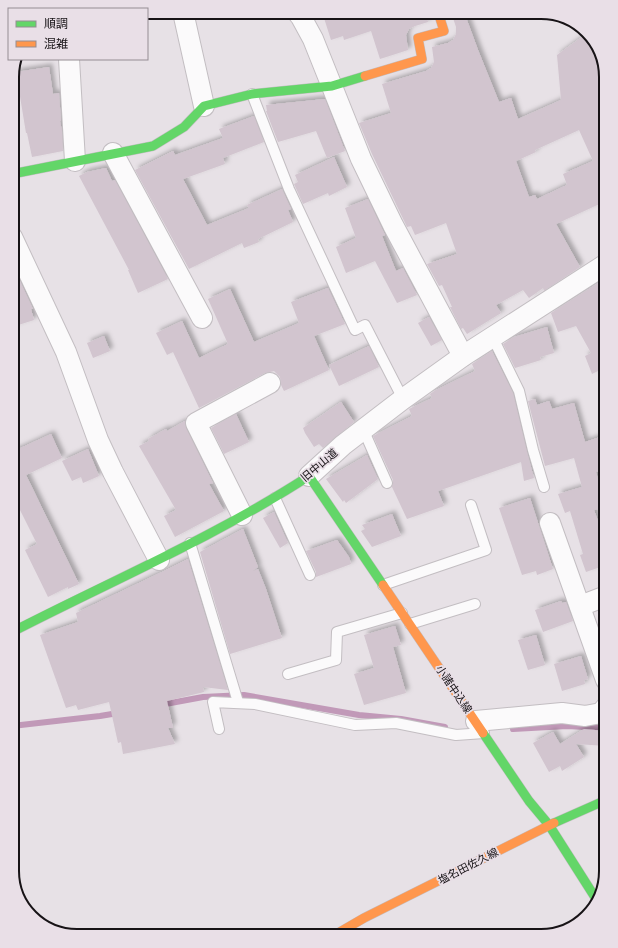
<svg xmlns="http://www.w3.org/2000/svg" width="618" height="948" viewBox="0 0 618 948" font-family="Mulish,'Noto Sans JP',sans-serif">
<defs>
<filter id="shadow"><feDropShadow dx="3.5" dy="-3.5" stdDeviation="2" flood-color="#0004"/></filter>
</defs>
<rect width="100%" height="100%" fill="#e7e1e6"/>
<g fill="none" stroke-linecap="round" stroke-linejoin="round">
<!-- stream -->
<g stroke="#c199b8" stroke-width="6">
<path d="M160,705l43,-8 41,-2 115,20 42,4 44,8"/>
<path d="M12,726l88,-10 18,-3"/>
<path d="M513,729l54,-3 39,2"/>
</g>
</g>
<!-- building -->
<g fill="#d2c5cf" fill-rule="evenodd" filter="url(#shadow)">
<path d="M342,12h84l2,10 -13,4 -6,3 -3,6 2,15 -28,9 -9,-28 -27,9 -1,-4 -12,4 -7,-22z"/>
<path d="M451,12h13l14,38 21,52 12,-4 7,21 43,-19 -4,-45 29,-21 11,11 9,32v124l-50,23 24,43 -36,24 -1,-3 -14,10 -6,-8 -27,15 5,8 -34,21 -4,-6 -2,1 -11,-22h2l-10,-22 -3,1 -12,-22 30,-10 -11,-31 -31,12 -4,-9 -4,1 -35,-73 -13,-31 32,-10 -9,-29 44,-13 5,-3 3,-6 -2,-15 16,-4 5,-3 3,-6v-7zM579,130l14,31 -30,13 4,11 -30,14 -2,-4 -6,2 -13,-36 20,-9 -1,-2z"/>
<path d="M49,67l4,27 6,-1 2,28h-1l2,10 1,20 -31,6 -5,-24h-1l-10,-61z"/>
<path d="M325,99l20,52 -18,7 -11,-27 -38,11 -12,-31h1l-1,-6z"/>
<path d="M254,116l10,26 -41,16 2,6 -42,15 24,46 42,-17 -2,-3 35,-16 9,20 -3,1 5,12 -35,17 1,3 -15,6 -2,-5 -53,26 -54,-99 38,-19 2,4 48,-17 -4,-9z"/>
<path d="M334,157l13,30 -18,9 -1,-3 -25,11 -9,-20 4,-2 -3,-7z"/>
<path d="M106,168l6,13 3,-1 53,99 -30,14 -10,-23h1l-50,-94 8,-4z"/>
<path d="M368,199l17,36 -3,1 14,35 7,-3 14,27 -20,8 -22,-42 -29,12 -10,-26 20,-9 -11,-30z"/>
<path d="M12,264l21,45h-2l3,11 -22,7z"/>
<path d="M600,282l6,10v88l-6,-10 -8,4 -7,-18 6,-3 -15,-27 -18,6 -7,-19z"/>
<path d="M328,288l17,36 -31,12 15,34 -45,21 -3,-6 -1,-8 -6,-6 -4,1 -5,1 -66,35 -26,-56 -6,3 -11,-22 26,-12 17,37 29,-14 -20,-45 22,-10 24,53 45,-19 -8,-21z"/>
<path d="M429,317l13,23 -11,6 -13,-23z"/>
<path d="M547,327l7,26 -14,4 1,3 -26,8 -12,-24 11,-7z"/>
<path d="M104,336l6,15 -17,7 -6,-15z"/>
<path d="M369,346l10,21 -40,19 -10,-21z"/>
<path d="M492,351l21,42 14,59 7,26 -10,3 -3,-19 -83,29 6,15 -37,13 -15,-32 1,-7 -20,-44 39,-20 -3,-7 23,-11 -2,-4 6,-4 39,-19 -3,-7z"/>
<path d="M535,399l2,6 12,-4 3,8 22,-6 11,39 21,-7v33l-10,4 10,35 -12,3 12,33v22l-20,7 -6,-17 3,-1 -13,-43 -5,2 -7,-19 24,-7 -8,-29 -29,8 -17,-65z"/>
<path d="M341,402l13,20 -31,26 -4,-4 -5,3 -9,-14 -2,-5z"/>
<path d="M236,414l13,28 -25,12 -13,-26z"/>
<path d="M185,421l1,7 27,55 -4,1 15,27 -49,26 -11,-21 12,-6 -37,-64 10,-5 -1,-2 18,-10 1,2z"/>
<path d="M51,434l11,24 -36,17 53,109 -11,5v-2l-20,10 -23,-47 12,-6 -17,-34 -8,4v-67l2,4z"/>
<path d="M88,449l11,27 -16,7 -2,-6 -9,4 -10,-20z"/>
<path d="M367,455l11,24 -32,24 -2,-3 -1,2 -17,-23z"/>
<path d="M530,498l23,71 -16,6 -1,-4 -14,4 -23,-67z"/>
<path d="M274,512l14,31 -8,5 -17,-30z"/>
<path d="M392,514l9,22 -29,11 -11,-16 4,-2 -3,-4z"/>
<path d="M243,529l15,38 -5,4 5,-2 8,20 16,49 -52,16 -30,-102z"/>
<path d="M337,540l12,17 2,7 -35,13v-5l-10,-21z"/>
<path d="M188,559l40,131 -25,-3 1,5 -37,9 6,27h-5l7,16 -52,10 -2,-12 -3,1 -9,-41 -31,8 -2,-5 -10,3 -26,-73 38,-13 -2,-9 88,-42z"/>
<path d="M561,601l1,2 4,-1 7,19 -30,11 -8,-22z"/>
<path d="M395,626l6,19 -8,2 13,46 -42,12 -10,-31 20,-6 -10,-33z"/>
<path d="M536,635l9,30 -17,5 -10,-30z"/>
<path d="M581,656l7,23 -4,1 1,4 -23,7 -8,-27z"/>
<path d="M584,729l22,2v15l-30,-2 8,13 -22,14 -2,-5 -11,6 -16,-29 20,-11 7,12z"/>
</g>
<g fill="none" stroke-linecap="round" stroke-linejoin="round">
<!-- lane casing -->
<g stroke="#c3bec2" stroke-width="12">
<g id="lane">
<path d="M252,94l37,95 66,141 10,-5 38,74"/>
<path d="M493,338l26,53 14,59 11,37"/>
<path d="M363,429l24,54"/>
<path d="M275,498l35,77"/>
<path d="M190,543l48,159"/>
<path d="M383,585l103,-35 -15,-45"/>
<path d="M410,624l65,-20"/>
<path d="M288,674l48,-14 1,-28 65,-19"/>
<path d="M219,729l-6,-27 42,2 100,21 41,-2 60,12 28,-2"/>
</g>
</g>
<!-- street casing -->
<g stroke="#c3bec2" stroke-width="22">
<g id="street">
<path d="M183,12l21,94"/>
<path d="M297,12l4,5 12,22 48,120 32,66 70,131"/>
<path d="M69,59l6,102"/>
<path d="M113,153l89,165"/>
<path d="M12,237l54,115 32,88 15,32 46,88"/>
<path d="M309,476l34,-31 60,-46 60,-43 143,-92"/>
<path d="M242,515l-46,-92 74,-40"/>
<path d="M550,523l56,157"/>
<path d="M580,606l26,-10"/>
<path d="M476,721l86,-8 23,3 16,-3 5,-6"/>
</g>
</g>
<!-- fast casing -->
<g stroke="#c3bec2" stroke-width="10">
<g id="fast">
<path d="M12,174l141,-28 31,-19 20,-21 48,-12 80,-8 33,-10"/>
<path d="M12,632c99,-51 203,-95 297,-156l74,109"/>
<path d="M483,733l46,68 20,24 49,77"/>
<path d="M554,823l52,-23"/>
</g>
</g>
<!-- slow casing -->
<g stroke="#c3bec2" stroke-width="10">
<g id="slow">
<path d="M365,76l57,-17 -4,-21 26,-7 -6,-19"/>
<path d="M383,585l100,148"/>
<path d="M333,936l31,-18 190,-95"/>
</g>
</g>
<!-- lane -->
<use href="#lane" stroke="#fbfafb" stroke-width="10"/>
<!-- street -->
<use href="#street" stroke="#fbfafb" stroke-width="20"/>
<!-- fast -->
<use href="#fast" stroke="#63d668" stroke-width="9"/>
<!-- slow -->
<use href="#slow" stroke="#ff974d" stroke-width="9"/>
</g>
<g text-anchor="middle" stroke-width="3.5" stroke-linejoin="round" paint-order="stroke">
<!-- street labels -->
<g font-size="11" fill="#171316" stroke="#e9dfe7">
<text transform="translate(319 465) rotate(-40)" y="4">旧中山道</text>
<text transform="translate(454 689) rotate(56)" y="4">小諸中込線</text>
<text transform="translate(468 866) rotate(-27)" y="4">塩名田佐久線</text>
</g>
</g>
<!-- crop -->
<path d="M0 0H618V948H0ZM77 19H541A58 58 0 0 1 599 77V871A58 58 0 0 1 541 929H77A58 58 0 0 1 19 871V77A58 58 0 0 1 77 19Z" fill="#e9dfe7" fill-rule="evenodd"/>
<path fill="none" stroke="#171316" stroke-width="2" d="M77 19H541A58 58 0 0 1 599 77V871A58 58 0 0 1 541 929H77A58 58 0 0 1 19 871V77A58 58 0 0 1 77 19Z"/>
<!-- legend -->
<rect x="8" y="8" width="140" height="52" fill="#e9dfe7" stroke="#958d93"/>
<rect x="16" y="21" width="20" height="6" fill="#63d668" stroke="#958d93"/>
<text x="44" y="28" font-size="12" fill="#171316">順調</text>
<rect x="16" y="41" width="20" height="6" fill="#ff974d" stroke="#958d93"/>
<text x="44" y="48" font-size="12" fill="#171316">混雑</text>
</svg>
